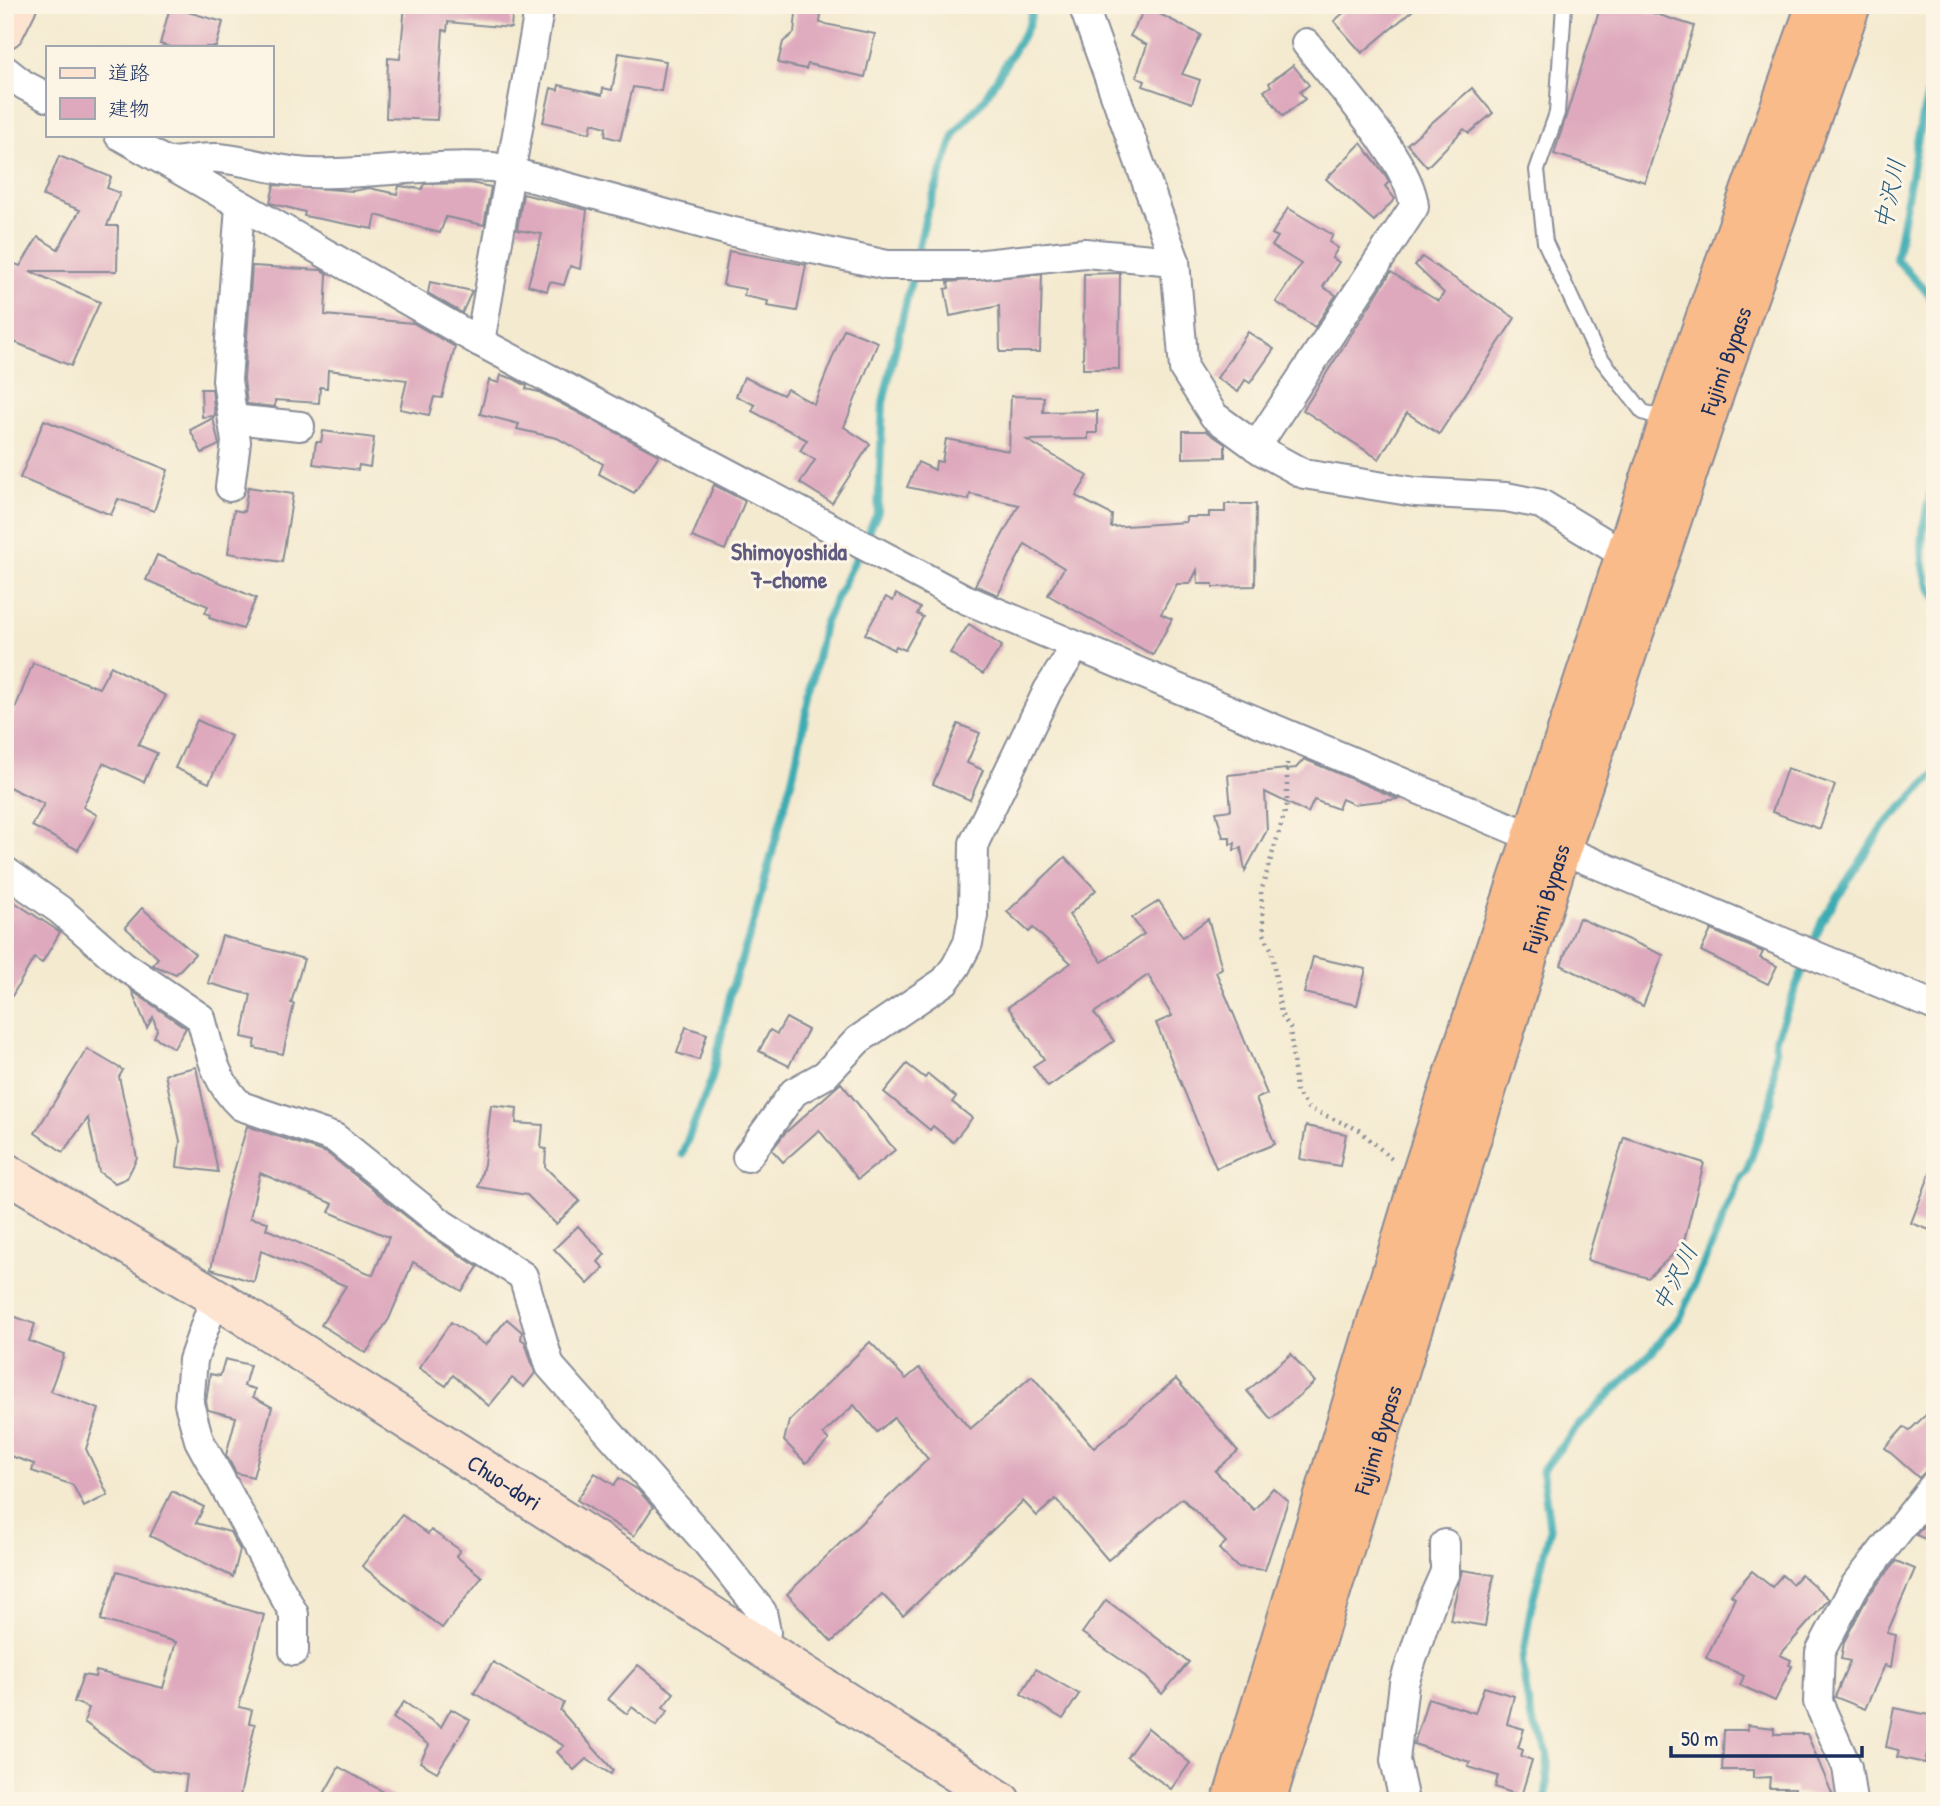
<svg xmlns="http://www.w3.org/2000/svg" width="1940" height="1806" viewBox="0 0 1940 1806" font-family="'Patrick Hand','Klee One',sans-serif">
<rect width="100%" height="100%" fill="#fcf5e5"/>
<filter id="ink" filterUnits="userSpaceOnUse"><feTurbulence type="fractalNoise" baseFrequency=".0143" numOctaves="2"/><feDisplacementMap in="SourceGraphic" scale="14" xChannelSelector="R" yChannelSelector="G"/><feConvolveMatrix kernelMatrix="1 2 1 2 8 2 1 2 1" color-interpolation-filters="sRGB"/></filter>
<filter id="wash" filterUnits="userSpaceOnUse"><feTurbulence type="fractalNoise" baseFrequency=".00686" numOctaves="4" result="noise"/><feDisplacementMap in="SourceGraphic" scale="28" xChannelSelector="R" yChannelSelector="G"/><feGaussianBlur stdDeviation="1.57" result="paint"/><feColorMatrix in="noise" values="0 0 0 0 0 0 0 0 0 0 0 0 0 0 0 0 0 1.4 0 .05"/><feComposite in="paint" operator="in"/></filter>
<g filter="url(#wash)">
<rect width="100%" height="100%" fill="#f4ead0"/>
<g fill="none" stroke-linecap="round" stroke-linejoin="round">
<!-- stream -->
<g stroke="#3aacb3" stroke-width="8">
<path d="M1935,70l-14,50 -25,139 34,36 5,17"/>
<path d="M1935,476c-11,39 -22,85 0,121"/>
<path d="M682,1154l30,-76 19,-87 21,-63 42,-157 30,-147 54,-112 5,-109 43,-187 29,-83 30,-35 44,-73 4,-20"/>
<path d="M1546,1801l2,-47 -18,-39 -8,-53 9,-55 19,-77 -8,-59 34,-43 76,-76 29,-36 60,-139 5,-5 26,-72 4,-62 46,-117 60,-93 53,-54"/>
</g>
</g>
<g id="blocks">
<!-- building -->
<g fill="#dea9bd" fill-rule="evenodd">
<path d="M405,5h108l-2,23 -63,-6 -1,9 -4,-1 -6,90 -51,-2 2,-60 12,1z"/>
<path d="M797,5h25l-2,18 55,11 -10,43 -57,-13 -2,5 -28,-6 5,-21 11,-9z"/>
<path d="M1353,5h66l-57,48 -28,-32z"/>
<path d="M1601,5h27l66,21 -49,156 -91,-28z"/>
<path d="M170,7l53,15 -7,25h-45l-11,-3z"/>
<path d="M1144,10h8l49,25 -19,39 18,6 -8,23 -49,-17 2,-5 -9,-4 11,-32 -17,-9z"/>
<path d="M619,53l47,8 -5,30 -28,-4 -13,53 -15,-4 1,-9 -14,-4 -2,10 -47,-11 8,-34 7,2 1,-5 43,10 1,-7 9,2z"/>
<path d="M1293,65l16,20 -9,7 5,7 -22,17 -19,-25 7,-5 -2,-3z"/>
<path d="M1472,88l21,25 -24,20 -5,-4 -37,38 -20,-23z"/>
<path d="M1361,143l25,33 3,6 -4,4 10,13 -21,22 -48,-42z"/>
<path d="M59,156l52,21 -4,11 13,5 -13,33h11l-1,45h-87l70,31 -29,64 -66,-28v-78l15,6 18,-29 20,12 22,-39 -37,-14z"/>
<path d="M470,183l21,4 -7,38 -38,-8 -6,16 -64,-18 -3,14 -69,-13 1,-4 -35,-9 4,-18 79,6 16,-3 28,6 2,-8 23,3 2,-5z"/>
<path d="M523,194l64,16 -7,59 -10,-3 -6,19 -14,-3 -3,9 -19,-6 14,-51 -25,-4z"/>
<path d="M1288,208l45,27 -4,7 9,6 -6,10 7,4 -16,25 13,8 -21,32 -39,-25 25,-38 -29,-18 6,-9 -6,-3z"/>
<path d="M729,251l77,14 -9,46 -30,-5 1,-5 -24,-5 1,-7 -22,-4z"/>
<path d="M1422,257l93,61 -76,116 -32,-21 -28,46 -76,-49 88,-138 47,29 6,-8 -29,-28z"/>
<path d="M252,266l69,4 6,4 -2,41 88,8 42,24 -13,51 -8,-1 -5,18 -29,-6 7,-29 -79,-10 -1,18 -7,-1 -1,16 -44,-3v7l-28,-3 -3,-25z"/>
<path d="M1120,273l-1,96h-36l1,-95z"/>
<path d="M1042,274l-2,78h-40l-1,-46 -49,10 -5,-27 4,-1 -1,-6z"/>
<path d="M430,282l42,9 -10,22 -34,-20z"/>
<path d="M844,329l34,13 -34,85 26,17 -38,59 -32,-20 15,-23 -15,-9 7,-11 -55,-29 3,-6 -19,-9 8,-19 39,18 4,-6 27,15z"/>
<path d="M1248,332l26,17 -24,34 -5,-3 -7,12 -21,-14z"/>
<path d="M501,375l13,4 13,7 -1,3 13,3 120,63 -25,38 -35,-19 4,-10 -46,-26 -40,-9 2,-5 -39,-10 9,-34 10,3z"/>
<path d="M201,389h11l3,27 -13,1z"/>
<path d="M1011,396l33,1 -1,15 54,-1v22h-9v6l-61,1 61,36 -12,20 36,19 -1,12 75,-5v-5h23v-5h16v-8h31l-1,82 -42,1v-3h-15l-1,-14 -7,14h-13l-16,30 11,5 -19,36 -105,-60 16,-27 -39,-24 -27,51 -23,-10 44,-80 -49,-11 -1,6 -62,-13 11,-25 17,8 1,-9 6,1 4,-23 63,12z"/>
<path d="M213,418l6,27 -17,8 -12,-23z"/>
<path d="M44,420l124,50 -14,41 -36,-12 -7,16 -91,-37z"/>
<path d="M323,431l51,7 -4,29 -11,-2 -1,5 -45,-6 3,-22h5z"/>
<path d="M1183,431h23l19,13v13l-42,1z"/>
<path d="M714,485l31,16 -20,49 -33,-13z"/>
<path d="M248,487l45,7 -11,68 -54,-9 6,-43 10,2z"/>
<path d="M157,555l99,43 -13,31 -34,-11 1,-3 -5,-2 3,-7 -62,-26z"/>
<path d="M896,594l24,14 -3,6 6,3 -18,33 -9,-4 -2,4 -29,-16 21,-37 7,4z"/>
<path d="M969,624l33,22 -19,28 -33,-21z"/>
<path d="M33,663l66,25 12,-22 55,30 -28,49 19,8 -13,29 -41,-19 -20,44 14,8 -19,35 -46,-24 12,-22 -39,-19v-50z"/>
<path d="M197,720l34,16 -22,47 -34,-15z"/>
<path d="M958,724l22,9 -13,30 16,7 -13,30 -37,-16z"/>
<path d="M1304,759l95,40 -46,5 -11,-5 -4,10 -24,-9 -6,13 -43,-21 2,38 -22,41 -4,-23 -7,2 1,-7 -5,1v-7h-7l-7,-25 15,-2 -3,-35 68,-7z"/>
<path d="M1787,768l48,17 -15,44 -48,-17z"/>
<path d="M1065,857l31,33 -27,25 33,47 42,-28 -12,-16 27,-17 24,36 25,-18 14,49 -6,4 51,122 -11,5 19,45 -59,24 -60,-145 16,-7 -24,-41 -54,38 20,28 -66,46 -15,-21 11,-7 -36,-52 63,-44 -38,-35 -4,4 -22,-20z"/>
<path d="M5,896l55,36 -18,31 -8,-5 -29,50z"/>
<path d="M142,908l53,46 -19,20 -24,-9 6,-7 -33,-31z"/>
<path d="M1579,918l84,37 -20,51 -82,-41z"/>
<path d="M1711,930l52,22 -3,6 17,8 -9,18 -67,-33z"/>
<path d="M222,936l82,23 -13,44 3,1 -11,50 -29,-6 2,-8 -14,-3 9,-42 -43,-12z"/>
<path d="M1313,957l53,12 -9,36 -53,-12z"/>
<path d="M132,991l54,37 -12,20 -20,-11 3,-7 -4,-13 -6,11z"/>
<path d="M786,1018l22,12 -19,36 -30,-15 11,-21 7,4z"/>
<path d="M686,1027l21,7 -8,26 -22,-7z"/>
<path d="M87,1049l36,21 -4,7 18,81 -10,20 -12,5 -16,-11 -11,-54 -25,34 -28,-19z"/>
<path d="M907,1064l18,14 3,-4 28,23 -4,5 20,16 -19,24 -20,-16 -3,4 -46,-38z"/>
<path d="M196,1067l22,105 -41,-5 3,-26 -15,-67z"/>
<path d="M841,1083l54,67 -37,29 -39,-49 -36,32 -11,-12 13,-17z"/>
<path d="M491,1105l26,3 -1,15 27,2 -2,23 5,1 -1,18 35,34 -24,23 -29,-29 -49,-8 6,-23z"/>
<path d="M247,1126l80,27 105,84 46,30 -16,24 -49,-29 -24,57 -23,34 -45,-28 25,-39 -85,-35 -7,31 -43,-13 14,-67zM260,1173l73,31 -4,8 60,25 -16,38 -107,-46 2,-7 -18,-4z"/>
<path d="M1306,1126l40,8 -6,32 -40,-7z"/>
<path d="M1624,1137l80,26 -21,82 -35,33 -61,-18z"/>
<path d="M1933,1166h2v66l-24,-9z"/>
<path d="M578,1226l27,28 -7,8 6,6 -16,16 -34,-35z"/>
<path d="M5,1313l30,11 -6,17 35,13 -14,37 49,18 -13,40 22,46 -24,12 -11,-22 -41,-14 2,-7 -29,-10z"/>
<path d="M507,1319l15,13 -1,7 4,3 10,31 -11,14 -12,-9 -23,28 -36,-31 -7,11 -27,-18 32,-46 35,23z"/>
<path d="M870,1342l36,37 13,-11 51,61 62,-53 62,72 82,-69 62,72 -23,20 39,39 19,-22 15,13 -23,69 -28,-3 -18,-18 7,-7 -44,-44 -74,62 -52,-61 -19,17 -14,-15 -120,115 -21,-22 -50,48 -45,-48 141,-135 -34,-41 -17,14 -23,-27 -31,29 6,6 -23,23 -22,-22 5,-20z"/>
<path d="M1291,1354l24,28 -44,37 -24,-28z"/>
<path d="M225,1359l25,6 -6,21 11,3 -2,8 19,10 -19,70 -17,-4 -10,-18 10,-38 -28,-7 -2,-8 4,-28 10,2z"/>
<path d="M1935,1406v62l-7,1 -9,9 -34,-30 19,-21 5,4z"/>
<path d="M595,1473l19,12 5,-7 19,12 15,17 -19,29 -57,-36z"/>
<path d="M172,1491l32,16 -8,16 34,9 10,18 -7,27 -83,-41z"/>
<path d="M1935,1511v32l-19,-8z"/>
<path d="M402,1515l26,19 3,-4 29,20 -4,6 26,21 -40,51 -80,-62z"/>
<path d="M1896,1561l19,8 -28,64 9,2 -5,32 -6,-2 -20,44 -30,-12 15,-36 -9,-2 3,-17 24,-46z"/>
<path d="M1462,1570l32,5 -9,51 -35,-6z"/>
<path d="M117,1571l147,44 -25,92 13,3 -3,13 6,1 -16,77h-29l-26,-5 3,-21 -37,-6 -66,-47 5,-14 -15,-6 9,-27 12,2 1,-6 67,17 13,-46 -75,-22z"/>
<path d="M1752,1571l20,16 10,-12 10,9 9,-10 28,25 -49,56 11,5 -2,5 3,1 -17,35 -35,-16 4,-9 -38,-18 29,-60 -4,-3z"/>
<path d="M1106,1600l83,62 -27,32 -16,-17 -64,-44z"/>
<path d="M493,1662l71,41 -4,7 53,60 -2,4 -25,-15 -12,11 -17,-18 7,-6 -90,-53z"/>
<path d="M638,1665l36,28 -11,14 5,4 -12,15 -24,-19 -5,7 -19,-15z"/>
<path d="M1036,1669l43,25 -16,25 -42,-25z"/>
<path d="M1484,1687l30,9 -7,28 17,5 -6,19 5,2 -2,6 11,4 -11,36 -26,-9 3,-11 -30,-9 2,-5 -56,-18 14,-46 47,15z"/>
<path d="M404,1702l37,25 10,-18 19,11 -33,52 -17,-10 9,-17 -36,-27z"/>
<path d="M1894,1708l40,8 -9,47 -28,-6 2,-7 -13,-3z"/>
<path d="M1747,1725l27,3v6h33l26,62 -38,-2v-6h-26l1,-11 -17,1v-8h-31l2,-40h24z"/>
<path d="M1148,1728l42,35 -19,26 -44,-32z"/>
<path d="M339,1767l61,34h-80z"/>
</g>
</g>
</g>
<g filter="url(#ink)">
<use href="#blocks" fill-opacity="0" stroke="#888c97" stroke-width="2"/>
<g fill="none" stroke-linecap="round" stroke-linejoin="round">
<!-- lane casing -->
<g stroke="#888c97" stroke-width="18">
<path id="lane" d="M1564,5l-7,108 -20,57 8,72 51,110 47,60 24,8"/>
</g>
<!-- street casing -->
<g stroke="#888c97" stroke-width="32">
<g id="street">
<path d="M1083,5l92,256 9,108 30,47 48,35 42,23 111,18 91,5 35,7 84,51"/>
<path d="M5,70l19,15 23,12"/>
<path d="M119,135l361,207 485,257 970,407"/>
<path d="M171,162c15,-1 33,-5 48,-4 31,3 60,14 91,15 61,2 122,-10 183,-6l236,64 158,34h88l110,-12 90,8"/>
<path d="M480,342l60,-337"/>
<path d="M233,419l67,7"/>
<path d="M1256,447l158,-240c-2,-44 -80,-127 -108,-164"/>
<path d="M230,487l6,-45 -9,-62 13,-174"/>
<path d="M5,871l55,39 63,55 78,53c9,33 14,64 40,88l94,32 107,86 81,52 27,90 157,177 55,69 4,20 -3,16"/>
<path d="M747,1157l47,-65 31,-17 33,-35 87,-59 11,-15 12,-23 5,-28 1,-72 74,-153 28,-44"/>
<path d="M215,1297l-22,63 -4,44 10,36 95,174v37"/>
<path d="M1404,1801l-9,-41 9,-77 26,-77 15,-34v-28"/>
<path d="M1852,1801l-5,-34 -29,-65 2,-50 34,-65 81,-103"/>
</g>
</g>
<!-- secondary casing -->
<g stroke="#888c97" stroke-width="42">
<g id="secondary">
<path d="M5,29l12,-24"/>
<path id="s1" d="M5,1172l210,125 786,504"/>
</g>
</g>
<!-- highway casing -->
<g stroke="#888c97" stroke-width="42">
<g id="highway">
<path d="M1232,1801l187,-620 250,-760 147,-416"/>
<path id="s2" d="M1266,1801l295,-951 152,-453 138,-392"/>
</g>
</g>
<!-- path -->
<path stroke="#888c97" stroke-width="4.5" stroke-dasharray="2 5" stroke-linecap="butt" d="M1287,763v42l-26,87 3,42 8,17 9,63 9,14 6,63 12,17 51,22 34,30"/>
<!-- lane -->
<use href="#lane" stroke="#fff" stroke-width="14"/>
<!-- street -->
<use href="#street" stroke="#fff" stroke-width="28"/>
<!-- secondary -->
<use href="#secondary" stroke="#fde4d1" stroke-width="38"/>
<!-- highway -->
<use href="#highway" stroke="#fabb8b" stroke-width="38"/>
</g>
</g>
<g text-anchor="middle" stroke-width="6" stroke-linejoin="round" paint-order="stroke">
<!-- street labels -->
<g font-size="23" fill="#1b2f5e" stroke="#fcf5e5">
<text dy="8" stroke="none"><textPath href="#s2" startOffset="1512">Fujimi Bypass</textPath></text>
<text dy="8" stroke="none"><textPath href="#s2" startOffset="945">Fujimi Bypass</textPath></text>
<text dy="8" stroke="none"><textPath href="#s2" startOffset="378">Fujimi Bypass</textPath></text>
<text dy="8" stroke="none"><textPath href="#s1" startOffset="588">Chuo-dori</textPath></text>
</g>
<!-- water labels -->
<g font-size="24" font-style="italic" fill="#265b7c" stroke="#fcf5e5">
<text transform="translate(1890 194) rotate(-78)" y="8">中沢川</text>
<text transform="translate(1675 1278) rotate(-63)" y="8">中沢川</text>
</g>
<!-- neighbourhood labels -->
<g font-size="24" font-weight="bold" fill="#5f5a7f" stroke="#fcf5e5">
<text x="789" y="560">Shimoyoshida<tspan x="789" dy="28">7-chome</tspan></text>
</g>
</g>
<!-- margin -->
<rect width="1940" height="1806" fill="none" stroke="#fcf5e5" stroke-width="28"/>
<!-- legend -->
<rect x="46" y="46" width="228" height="91" fill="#fcf5e5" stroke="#a2a6af" stroke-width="2"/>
<rect x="60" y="68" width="35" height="10" fill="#fde4d1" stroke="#a2a6af" stroke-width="2"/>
<text x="108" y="80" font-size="21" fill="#1b2f5e">道路</text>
<rect x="60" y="98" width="35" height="21" fill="#dea9bd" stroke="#a2a6af" stroke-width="2"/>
<text x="108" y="116" font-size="21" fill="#1b2f5e">建物</text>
<!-- scale -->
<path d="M1671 1746v10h191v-10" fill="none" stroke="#1b2f5e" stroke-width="3.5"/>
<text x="1681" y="1746" font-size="21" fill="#1b2f5e" stroke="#fcf5e5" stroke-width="5" paint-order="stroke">50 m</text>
</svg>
